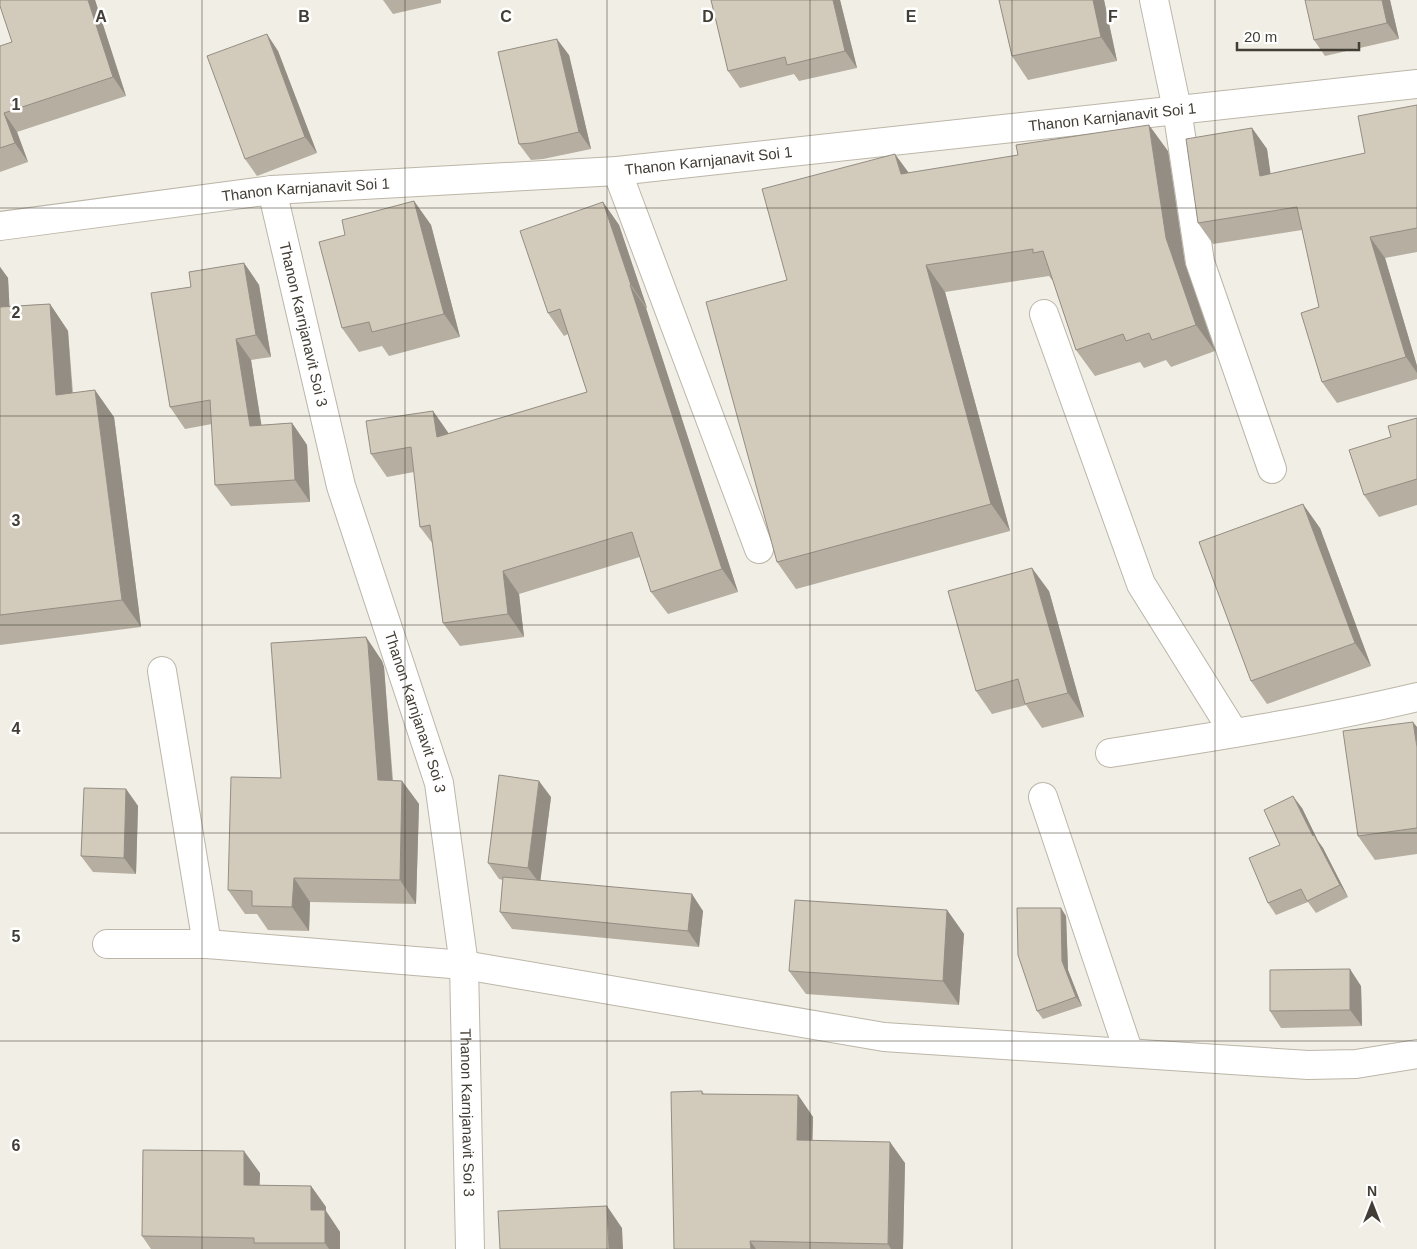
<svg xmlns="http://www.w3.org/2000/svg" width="1417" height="1249" viewBox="0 0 1417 1249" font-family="Helvetica,sans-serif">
<rect width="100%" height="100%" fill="#f1eee5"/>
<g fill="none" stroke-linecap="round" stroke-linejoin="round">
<!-- street casing -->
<g stroke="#bcb6a8" stroke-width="30">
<g id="street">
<path d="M1154,0l23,109 23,153 72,207"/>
<path d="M617,171l142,378"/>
<path id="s1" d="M272,190l69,296 98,297 25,182 6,284"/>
<path id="s2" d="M0,226l272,-36 345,-19 800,-87"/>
<path d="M1044,314l97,270 93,149"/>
<path d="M162,671l45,273"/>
<path d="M1110,753c103,-16 206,-32 307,-56"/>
<path d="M1043,797l86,256"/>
<path d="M107,944h100l257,21 420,72 424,28 48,-1 61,-10"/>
</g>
</g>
<!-- street -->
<use href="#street" stroke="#fff" stroke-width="28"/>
</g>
<!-- wall -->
<g fill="#b5aea1">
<path d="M95,0l31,96 -109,36 11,30 -28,10v-126l12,-4z"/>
<path d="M383,0h58v3l-48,11z"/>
<path d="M711,0h129l17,68 -58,13 -5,-7 -54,14 -12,-17z"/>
<path d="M999,0h105l13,61 -89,19 -16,-24z"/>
<path d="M1390,0l9,39 -74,17 -11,-16z"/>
<path d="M278,51l39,102 -60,23 -12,-17z"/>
<path d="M569,55l22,94 -48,10 -12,1 -12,-16z"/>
<path d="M1417,105v147l-32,6 32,108v13l-80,24 -15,-21 -3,-75 -17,-77 -89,14 -15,-21 54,-95 15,21 3,25 95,-21z"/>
<path d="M1168,151l17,113 30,87 -44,16 -5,-7 -22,8 -4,-6 -45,14 -19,-26 -23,-70h-1l-3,-4 -104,16 65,239 -214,58 -19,-27 10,-282 122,-107z"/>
<path d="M414,201l17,24 29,112 -71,19 -7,-10 -23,6 -17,-24z"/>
<path d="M603,202l16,23 28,83h-1l92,284 -70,22 -17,-22 -11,-35 -121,37 5,43 -64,9 -17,-23 -10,-79 -13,-17 -6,-55 -27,5 -16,-23 62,-43 16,23 138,-42 -19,-58 -4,2 -16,-23z"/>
<path d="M244,263l15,22 12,72 -20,3 10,65 31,-2 15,22 3,57 -79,4 -16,-21 -3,-61 -27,5 -15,-22 21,-120z"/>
<path d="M0,267l8,11 1,28 41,-2 18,27 5,62 41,24 27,210 -141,18z"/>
<path d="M1417,418v87l-38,12 -15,-22 27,-58z"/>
<path d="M1320,528l51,138 -104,38 -16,-23z"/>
<path d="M1049,591l35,126 -42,11 -16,-23 -34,9 -16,-23z"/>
<path d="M366,637l16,24 2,6 9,113 9,1 17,23 -3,100 -106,-2 -1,29 -41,-1 -11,-16h-12l-17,-24 53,-112z"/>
<path d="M1417,727v127l-42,6 -17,-24z"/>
<path d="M126,789l12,17 -2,68 -43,-2 -12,-16z"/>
<path d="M551,797l-11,83 163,31 -4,36 -187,-18 -12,-17 3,-32 -4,-1 -11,-16z"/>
<path d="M1302,808l16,33 5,7 25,49 -32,16 -8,-11 -32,13 -8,-12 12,-58z"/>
<path d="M947,910l17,24 -5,71 -153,-11 -17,-23z"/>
<path d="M1066,916l2,54 14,36 -39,13 -6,-8z"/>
<path d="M1361,986l1,40 -81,2 -11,-17z"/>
<path d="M702,1091l2,3 94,1 15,22 -1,24 93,22 -2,86h-229z"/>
<path d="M260,1173l-1,12 52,1 15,21v4l14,21v17h-189l-9,-13z"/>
</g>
<!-- shaded-wall -->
<g fill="#938d83">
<path d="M88,0h7l31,96 -13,-19z"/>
<path d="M833,0h7l17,68 -12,-17z"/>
<path d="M1093,0h11l13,61 -16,-24z"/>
<path d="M1382,0h8l9,39 -12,-16z"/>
<path d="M267,34l11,17 39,102 -12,-16z"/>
<path d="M557,39l12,16 22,94 -12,-17z"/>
<path d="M4,113l13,19 11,30 -13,-19z"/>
<path d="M1149,125l19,26 17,113 30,87 -19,-26 -30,-87z"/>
<path d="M1252,128l15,21 7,48 -14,-21z"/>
<path d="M895,154l19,26 -13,-6z"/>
<path d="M414,201l17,24 29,112 -16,-23z"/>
<path d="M603,202l16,23 28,83 -16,-23z"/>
<path d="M1370,237l15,21 32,108v7l-11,-16z"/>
<path d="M244,263l15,22 12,72 -15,-22z"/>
<path d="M926,265l19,27 65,239 -19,-27z"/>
<path d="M0,267l8,11 3,56 -11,-15z"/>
<path d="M630,285l16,23 92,284 -16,-23z"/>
<path d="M50,304l18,27 6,91 -18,-27z"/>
<path d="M236,339l15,21 14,87 -15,-21z"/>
<path d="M95,390l19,27 27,210 -19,-27z"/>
<path d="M433,411l16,23 -12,3z"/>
<path d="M292,423l15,22 3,57 -15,-22z"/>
<path d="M1303,504l17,24 51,138 -16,-23z"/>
<path d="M1032,568l17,23 35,126 -16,-24z"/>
<path d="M503,571l16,23 5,43 -16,-23z"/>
<path d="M366,637l16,24 2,6 10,137 -16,-24z"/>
<path d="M1413,722l4,5v20z"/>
<path d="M402,781l17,23 -3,100 -16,-24z"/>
<path d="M539,781l12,16 -11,87 -12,-16z"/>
<path d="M126,789l12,17 -2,68 -12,-16z"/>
<path d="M1293,796l9,12 16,33 5,7 25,49 -8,-12 -27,-49z"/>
<path d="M294,878l16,24 -1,29 -17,-24z"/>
<path d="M692,894l11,17 -4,36 -11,-16z"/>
<path d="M1061,908l5,8 2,54 14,36 -6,-9 -14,-36z"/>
<path d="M947,910l17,24 -5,71 -16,-24z"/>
<path d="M1350,969l11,17 1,40 -12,-16z"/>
<path d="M798,1095l15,22 -1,45 -15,-22z"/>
<path d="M890,1142l15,21 -2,86h-12l-3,-5z"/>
<path d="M244,1151l16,22 -1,34 -15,-22z"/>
<path d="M311,1186l15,21v4l14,21v17h-11l-4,-6 -14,-33z"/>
<path d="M607,1206l15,22 1,21h-14z"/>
<path d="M750,1241l6,8h-5z"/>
</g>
<!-- building -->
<g fill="#d2cabb" stroke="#938d83">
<path d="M0,0h88l25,77 -109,36 11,30 -15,5v-102l12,-4 -12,-36z"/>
<path d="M711,0h122l12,51 -58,14 -2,-8 -57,14z"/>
<path d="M999,0h94l8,37 -89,19z"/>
<path d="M1305,0h77l5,23 -73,17z"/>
<path d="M267,34l38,103 -60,22 -38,-103z"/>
<path d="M557,39l22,93 -47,11 -13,1 -21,-92z"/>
<path d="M1417,105v123l-47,9 36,120 -84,25 -21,-69 18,-6 -22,-100 -99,16 -12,-84 66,-11 8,48 105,-23 -7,-37z"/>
<path d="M1149,125l17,113 30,87 -44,15 -3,-7 -23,8 -3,-7 -47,16 -33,-99 -10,2v-4l-107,16 65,239 -214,58 -71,-260 81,-22 -25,-91 133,-35 6,20 117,-19 -2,-10z"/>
<path d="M414,201l30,113 -72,18 -3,-10 -27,6 -23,-86 26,-7 -3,-15z"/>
<path d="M603,202l28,83h-1l92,284 -71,23 -19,-60 -129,39 5,43 -65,9 -13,-98 -10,2 -9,-80 -40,7 -5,-33 67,-10 4,26 150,-45 -27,-83 -12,4 -28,-82z"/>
<path d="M244,263l12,72 -20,4 14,87 42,-3 3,57 -80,5 -5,-85 -40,7 -19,-114 40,-6 -2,-15z"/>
<path d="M50,304l6,91 39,-5 27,210 -122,15v-308z"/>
<path d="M1417,418v61l-53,16 -15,-45 42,-13 -3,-11z"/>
<path d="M1303,504l52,139 -104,38 -52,-139z"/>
<path d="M1032,568l36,125 -43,11 -7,-25 -42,12 -28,-100z"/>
<path d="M366,637l2,7 10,136 24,1 -2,99 -106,-2 -2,29 -40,-1v-15l-24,-1 3,-113 50,1 -10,-135z"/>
<path d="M1413,722l4,25v81l-59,8 -15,-105z"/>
<path d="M499,775l40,6 -11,87 -40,-5z"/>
<path d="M84,788l42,1 -2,69 -43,-2z"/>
<path d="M1293,796l20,40 1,-1 26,50 -33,16 -6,-12 -33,14 -19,-45 31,-13 -16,-35z"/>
<path d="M503,877l189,17 -4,37 -188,-19z"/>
<path d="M795,900l152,10 -4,71 -154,-10z"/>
<path d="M1017,908h44l1,53 14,36 -39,14 -19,-56z"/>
<path d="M1350,969v41l-80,1v-41z"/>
<path d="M702,1091v3l96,1 -1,45 93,2 -2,102 -138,-3 1,8h-77l-3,-157z"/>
<path d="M143,1150l101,1v34l67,1v24h14v33h-71v-5l-112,-2z"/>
<path d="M607,1206l2,43h-109l-2,-38z"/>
</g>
<!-- grid -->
<path fill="none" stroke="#433e35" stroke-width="1" stroke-opacity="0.55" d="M202,0v1249M405,0v1249M607,0v1249M810,0v1249M1012,0v1249M1215,0v1249M0,208h1417M0,416h1417M0,625h1417M0,833h1417M0,1041h1417"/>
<g text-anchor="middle" stroke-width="5" stroke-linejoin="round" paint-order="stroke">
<!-- street labels -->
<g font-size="15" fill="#433e35" stroke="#fff">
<text dy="5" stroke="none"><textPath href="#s2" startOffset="1118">Thanon Karnjanavit Soi 1</textPath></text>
<text dy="5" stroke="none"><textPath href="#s2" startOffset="712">Thanon Karnjanavit Soi 1</textPath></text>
<text dy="5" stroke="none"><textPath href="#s2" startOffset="308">Thanon Karnjanavit Soi 1</textPath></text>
<text dy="5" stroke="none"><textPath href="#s1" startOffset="138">Thanon Karnjanavit Soi 3</textPath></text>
<text dy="5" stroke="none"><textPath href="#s1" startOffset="542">Thanon Karnjanavit Soi 3</textPath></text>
<text dy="5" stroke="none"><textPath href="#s1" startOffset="948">Thanon Karnjanavit Soi 3</textPath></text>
</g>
</g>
<g font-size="16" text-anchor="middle" font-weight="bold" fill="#433e35" stroke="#fff" stroke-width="5" stroke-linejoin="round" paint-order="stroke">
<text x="101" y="22">A</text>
<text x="304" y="22">B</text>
<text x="506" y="22">C</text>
<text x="708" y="22">D</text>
<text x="911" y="22">E</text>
<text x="1113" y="22">F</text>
<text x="16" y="110">1</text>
<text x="16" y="318">2</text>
<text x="16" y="526">3</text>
<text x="16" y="734">4</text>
<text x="16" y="942">5</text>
<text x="16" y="1151">6</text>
</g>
<!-- north arrow -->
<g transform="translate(1372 1204)" stroke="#ffffff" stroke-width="4" paint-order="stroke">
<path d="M0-4L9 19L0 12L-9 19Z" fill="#433e35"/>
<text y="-8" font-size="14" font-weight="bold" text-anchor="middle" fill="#433e35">N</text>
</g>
<!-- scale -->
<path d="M1237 42v8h122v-8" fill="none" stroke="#433e35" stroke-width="2.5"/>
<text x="1244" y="42" font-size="15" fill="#433e35" stroke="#ffffff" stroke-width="4" paint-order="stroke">20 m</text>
</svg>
